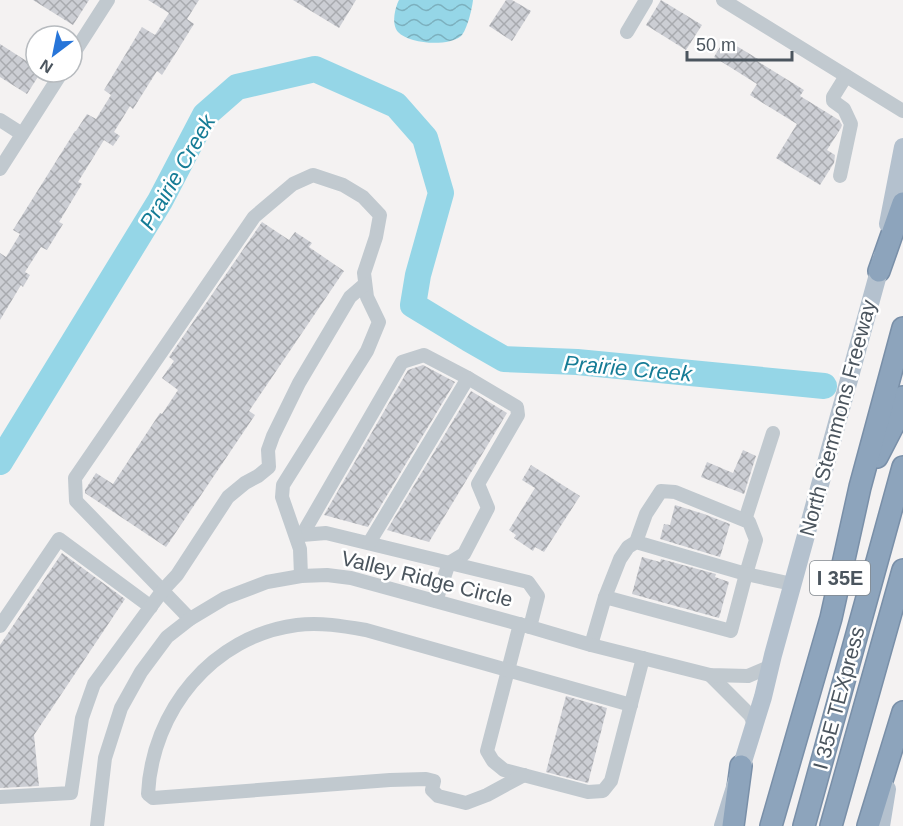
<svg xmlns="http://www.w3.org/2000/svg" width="903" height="826" viewBox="0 0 903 826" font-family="Arial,sans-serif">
<defs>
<pattern id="water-waves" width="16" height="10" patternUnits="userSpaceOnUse" patternTransform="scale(1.5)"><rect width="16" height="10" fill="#95d6e7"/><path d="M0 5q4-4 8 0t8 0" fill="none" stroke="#7cb0be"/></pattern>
<pattern id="building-cross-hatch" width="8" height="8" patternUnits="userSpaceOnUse" patternTransform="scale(1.5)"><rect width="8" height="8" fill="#ccced4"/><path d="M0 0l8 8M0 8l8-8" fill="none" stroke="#a8aaaf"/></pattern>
</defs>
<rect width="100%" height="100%" fill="#f4f2f2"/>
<!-- water -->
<path fill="url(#water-waves)" d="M399,0h74c-1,9 -6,30 -12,36 -13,11 -52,8 -63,-4 -7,-8 -3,-24 1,-32z"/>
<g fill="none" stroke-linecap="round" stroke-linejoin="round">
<!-- river -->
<path stroke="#95d6e7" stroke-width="26" d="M0,462l160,-261 45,-86 32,-28 78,-18 81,36 29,33 16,55 -23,82 -5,30 56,34 35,20 73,3 247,24"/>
</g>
<!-- building -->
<g fill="url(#building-cross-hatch)">
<path d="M33,0h56l-16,25z"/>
<path d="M148,0h51l-12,19 7,5 -32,51 -5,-4 -24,38 -3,-3 -16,26 6,4 -7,10 -9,-6 -26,42 4,2 -23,38 4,2 -16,26 -6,-3 -16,25 5,3 -7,12 -2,-2 -21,35v-67l6,4 14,-23 -7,-4 62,-99h1l11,-17 9,5 15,-24 -7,-5 38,-63 13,8 14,-22z"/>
<path d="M293,0h63l-17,28z"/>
<path d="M506,0h6l19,11 -19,30 -23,-15z"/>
<path d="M661,0l41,25 -16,25 -40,-25z"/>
<path d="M725,39l33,20 -1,2 47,29 -4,6 39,24 3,5 -1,3 -14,22 8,5 -1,8 -14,22 -44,-27 21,-34 -47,-29 7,-11 -43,-27z"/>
<path d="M0,44l28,18 8,-12v22h5l-14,22 -27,-17z"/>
<path d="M262,222l27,18 6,-8 17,11 -3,4 35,24 -95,140 6,4 -89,132 -81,-54v-3l11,-17 17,11 47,-71 2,1 16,-24 -16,-12 12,-17 -5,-4z"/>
<path d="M423,365l32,17 -87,145 -44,-12 84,-145z"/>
<path d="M471,391l36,22 -78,129 -42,-12z"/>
<path d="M743,450l13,6 -12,38 -43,-17 6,-15 26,11z"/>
<path d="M531,465l49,31 -36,56 -9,-5 -2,4 -19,-13 2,-3 -7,-5 26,-42 -13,-8z"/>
<path d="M675,505l29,9 26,10 -10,33 -60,-18 4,-15 6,1z"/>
<path d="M62,553l63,46 -91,136 5,51 -39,2v-143z"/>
<path d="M642,557l18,5 1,-3 55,15 -1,3 14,5 -10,36 -87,-24z"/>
<path d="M566,696l41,12 -19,75 -42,-11z"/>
</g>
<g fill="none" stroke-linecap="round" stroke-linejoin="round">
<!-- highway casing -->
<g stroke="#798fa8" stroke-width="24">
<g id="highway">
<path d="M879,271l24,-68"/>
<path d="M877,457l17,-33 9,-27"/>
<path d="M733,826l8,-60"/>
<path d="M771,826l60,-208 29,-131 43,-159"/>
<path d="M804,826l99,-359"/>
<path d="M831,826l72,-256"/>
<path d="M868,826l35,-114"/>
</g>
</g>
<!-- minor -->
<g stroke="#c1c9cf" stroke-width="14">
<path d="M723,0l180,111"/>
<path d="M627,32l19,-32"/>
<path d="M72,56l36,-56"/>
<path d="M0,120l22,14"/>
<path d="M0,169l62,-97"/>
<path d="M840,176l11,-52 -7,-15 -11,-8v-4l13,-21"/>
<path d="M745,520l28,-87"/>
<path d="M302,535l100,-173 22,-7 44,23 49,29 1,8 -40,69 10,24 -24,46 -15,9 -13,38"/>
<path d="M298,537l4,-2 24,-2 202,49 10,14 -8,31"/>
<path d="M369,543l99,-165"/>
<path d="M605,597l15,-38 8,-12 8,-5 110,32 10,-34 -7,-18 -74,-30 -14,-1 -15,23 -10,28"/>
<path d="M190,619l-114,-118 -1,-23 179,-261 39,-33 20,-9 30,10 20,12 17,18 -4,22 -12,36 3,24 12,25 -12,29 -84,134 -1,12 18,52 1,27"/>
<path d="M520,624l-33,127 6,10 11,9 84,22 15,-1 8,-10 32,-123"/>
<path d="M0,626l59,-87 92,68"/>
<path d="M591,645l14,-48 126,34 15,-57 46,10"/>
<path d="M710,675l40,40 4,9"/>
<path d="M524,775l-37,20 -21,8 -28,-7 -6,-6 2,-9 -8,-2 -36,1 -237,18 -5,-4c4,-83 64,-158 149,-169 23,-3 46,1 69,5l265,75"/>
<path d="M0,797l71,-4 11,-75 12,-34 69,-94 14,-15 51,-78 17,-14 13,-7 11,-9 -1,-17 5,-14 26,-53 51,-86 15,-13"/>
<path d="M97,826l8,-68 16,-50 20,-36 26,-35 23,-18 35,-21 42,-16 34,-6 26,-1 24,3 179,49 61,18 119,30 38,1 23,-10"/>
</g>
<!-- major -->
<g stroke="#b4c1ce" stroke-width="18">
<path d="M888,224l15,-77"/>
<path d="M723,826l40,-129 10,-42 106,-384 3,-14"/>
<path d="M881,826l6,-37"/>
</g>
<!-- highway -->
<use href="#highway" stroke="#8da4bc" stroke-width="21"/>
</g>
<g text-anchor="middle" stroke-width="5" stroke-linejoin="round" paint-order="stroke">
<!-- shield labels -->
<rect fill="#fff" stroke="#81888e" stroke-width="1.5" x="810" y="561" width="60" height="34" rx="4.5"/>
<g font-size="20" font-weight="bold" fill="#4b555e">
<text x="840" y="585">I 35E</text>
</g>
<!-- street labels -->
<g font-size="21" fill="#4b555e" stroke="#fff">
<text transform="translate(838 418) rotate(-75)" y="7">North Stemmons Freeway</text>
<text transform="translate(427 579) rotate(14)" y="7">Valley Ridge Circle</text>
<text transform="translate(839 698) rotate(-75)" y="7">I 35E TEXpress</text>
</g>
<!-- water labels -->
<g font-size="22" font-style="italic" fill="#167c96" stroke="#fff">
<text transform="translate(177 172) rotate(-60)" y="8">Prairie Creek</text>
<text transform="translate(628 368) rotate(5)" y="8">Prairie Creek</text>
</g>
</g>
<!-- north arrow -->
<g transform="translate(54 54) rotate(212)"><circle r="28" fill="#ffffff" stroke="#b7bbbf" stroke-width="1.5"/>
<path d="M0-4.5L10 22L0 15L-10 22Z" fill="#2775d9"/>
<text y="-9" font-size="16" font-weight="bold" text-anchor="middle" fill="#4b555e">N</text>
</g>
<!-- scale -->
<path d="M687 51v9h105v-9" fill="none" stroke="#4b555e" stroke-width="3"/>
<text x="696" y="51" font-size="18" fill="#4b555e" stroke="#ffffff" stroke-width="4.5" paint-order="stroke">50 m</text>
</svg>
